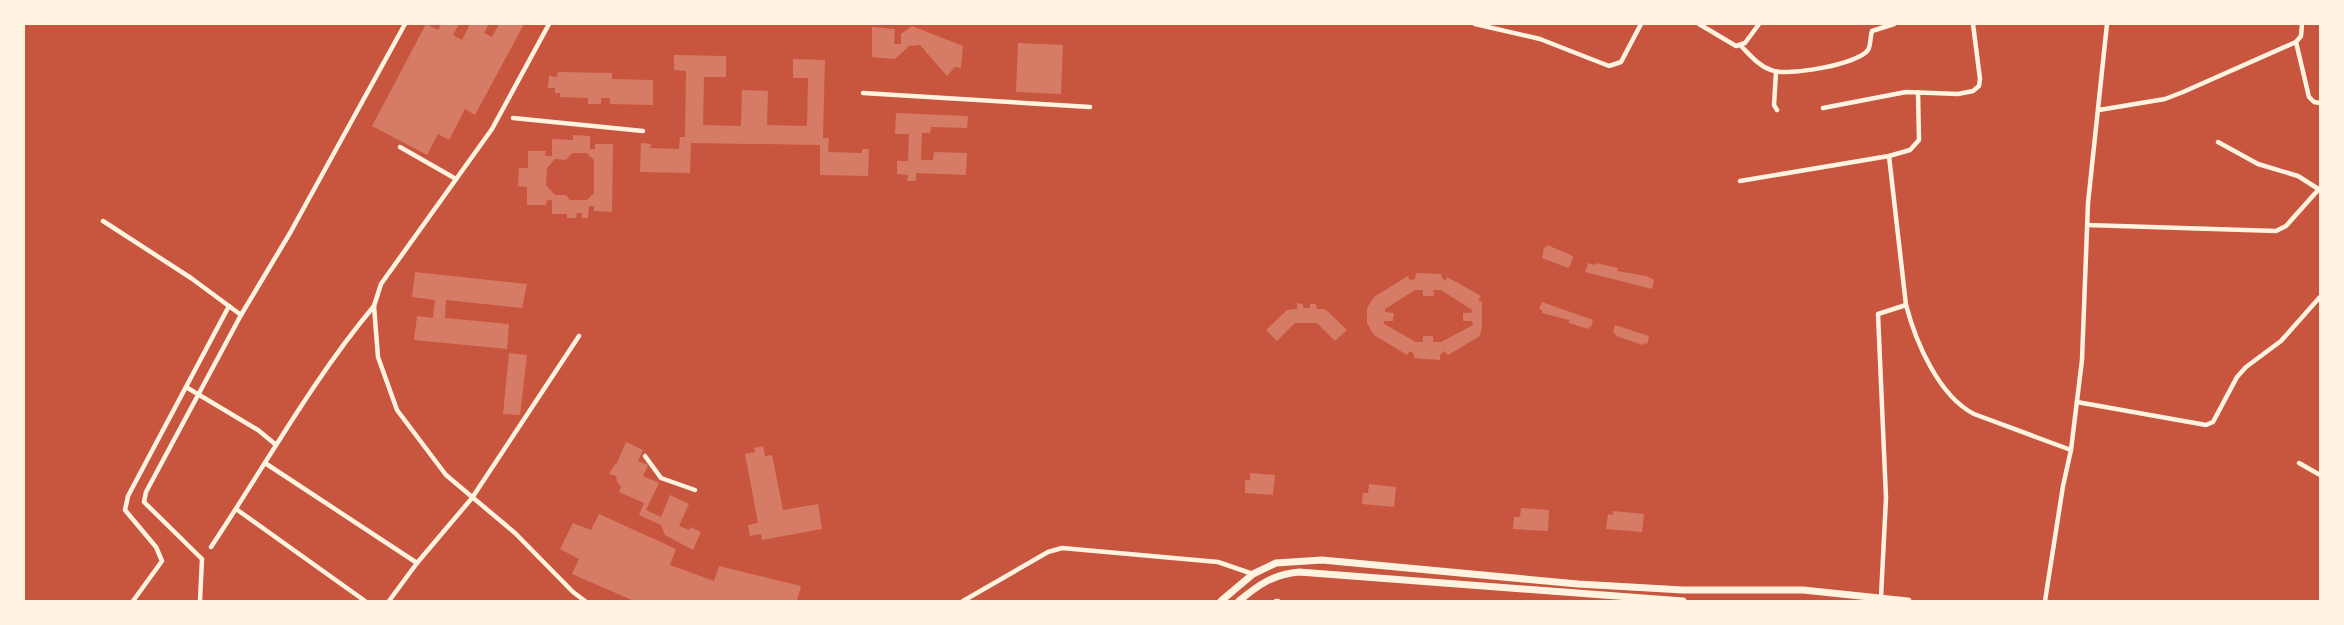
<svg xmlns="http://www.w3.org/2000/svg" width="2344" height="625" viewBox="0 0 2344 625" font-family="Inter,sans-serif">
<rect width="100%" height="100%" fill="#c8553d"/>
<!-- building -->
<g fill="#d67c66" fill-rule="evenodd">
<path d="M426,24l12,6 3,-6h18l-6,11 9,5 8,-16h19l-5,9 8,4 7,-13h25l-49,91 -10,-6 -16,31 -11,-6 -11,21 -55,-29z"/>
<path d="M912,26l51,20 -2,22 -6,-1 -8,9 -27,-31 -11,1 -14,13 -23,-2v-30l23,2 -1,15h7v-10z"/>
<path d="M1018,43l45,2 -2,49 -45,-2z"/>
<path d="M674,55l52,1v21h-22l-1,48 38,1 1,-36 26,1 -1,34 40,1 1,-48h-15v-19l32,1 -2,78h6l-1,14 34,1v-4h7l-1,27 -48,-1v-30l-129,-2 -1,30 -50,-1 1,-29 10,1 -1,4 29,1 1,-12h5l1,-66 -12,-1z"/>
<path d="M558,72l54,1v6l41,1v25l-43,-1v-6h-9v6h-13v-6l-28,-1v-4h-5v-5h-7l1,-12 8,1z"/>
<path d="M896,113l72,3 -1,12 -36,-1 -1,6h-8l-1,27h12l1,-8 33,1 -1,22 -50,-2v8h-9l1,-6 -11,-1v-13h11l1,-27h-14z"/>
<path d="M573,135l17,1v13h5v-5h18l-1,68 -18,-1v-5h-5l-1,12h-6v-5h-5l-1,5h-9v-4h-15v-14h-5l-1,5h-19v-18l-9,-1 1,-18h9v-17h18l-1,5h7v-17l21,1zM572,153h15l7,7v33l-7,7h-17l-4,-5h-11l-9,-10 1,-17 8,-9 11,1z"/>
<path d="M1547,245l24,10 2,2 -3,9 -2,2 -26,-10 2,-11 2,1z"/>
<path d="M1588,263l7,2 1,-2 22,5 -1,3 29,5 8,4 -2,9 -67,-17z"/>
<path d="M415,272l112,12 -5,24 -76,-8 -1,18 64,6 -2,25 -93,-9 3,-24 16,2 2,-18 -23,-3z"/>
<path d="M1416,273l25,1 1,4 4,3 1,-4 34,19 -3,4 4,2v24l-2,10 -32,19 -4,-4 -4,4v5l-26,-2v-4l-4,-3 -3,4 -33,-20 -7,-12v-15l7,-11 34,-21 2,4 5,-1zM1415,290h8v6h11l-1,-6h8l31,20 -1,3h-8v8h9l1,4 -32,17h-8v-6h-10v6h-7l-32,-18v-3h9l1,-8 -9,-1v-3z"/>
<path d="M1542,302l51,18 -2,7h-2l-1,2 -19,-6v-3l-27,-7v-3l-3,-1z"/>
<path d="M1297,303l6,1v4h7v-4h6l1,5h8l22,21 -12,11 -18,-18h-22l-18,18 -11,-11 21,-20 10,-1z"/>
<path d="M1615,325l34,11 -2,8 -3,-1 -1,2 -27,-9v-2l-3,-1z"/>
<path d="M509,353l18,2 -7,60 -17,-1z"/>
<path d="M626,442l17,8 -5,11 10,4 -5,11 16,7 -13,27 15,7 9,-22 19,9 -10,22 10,4 1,-3 11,5 -8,18 -28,-15 -4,-10 -22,-10 5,-12 -25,-11 2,-5 -4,-5 -1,-6 -7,-2 6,-10 1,1z"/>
<path d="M763,446l2,10 7,-1 11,55 35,-6 4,25 -60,11 -1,-6 -11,2 -2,-11 10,-2 -13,-69 10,-2 -1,-4z"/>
<path d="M1250,473l25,2 -2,20 -28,-2v-13h5z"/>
<path d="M1369,484l27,3 -2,20 -32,-3 1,-11h5z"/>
<path d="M1521,508l28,2 -1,21 -35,-2 1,-12h6z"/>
<path d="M1613,511l31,3 -2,18 -36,-3 2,-15 5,1z"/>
<path d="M599,514l77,35 -6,16 44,16 5,-15 82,20 -4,15h-163l-62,-27 7,-15 -19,-10 13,-26 18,7z"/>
</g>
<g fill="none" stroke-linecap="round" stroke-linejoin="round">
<!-- minor -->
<g stroke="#fff3e0" stroke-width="4.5">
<path d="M549,24l-57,105 -111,155 -7,22 4,51 19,53 49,65 69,58 58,59 12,9"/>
<path d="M1475,24l65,15 69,27 12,-4 20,-38"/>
<path d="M1699,24l37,22 9,-3 14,-19"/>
<path d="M2296,42l13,55 5,5 6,1"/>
<path d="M1741,46c9,9 18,20 30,24 15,7 88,-6 97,-20 3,-5 2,-13 4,-19l22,-7"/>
<path d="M1776,72l-2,33 3,5"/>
<path d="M863,93l227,14"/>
<path d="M1823,108l83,-16 52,2 15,-3 6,-5 1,-7 -7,-55"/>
<path d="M2099,110l66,-11 18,-7 113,-50 5,-6 1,-12"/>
<path d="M513,118l130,13"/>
<path d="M2218,142l40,22 40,12 22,14"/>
<path d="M400,147l56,32"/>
<path d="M1889,156l17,149c10,38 33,91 68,109l97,36"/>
<path d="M1740,181l149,-25 21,-6 9,-10 -1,-48"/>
<path d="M103,221l88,57 50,37"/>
<path d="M2087,225l189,6 10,-5 33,-37"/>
<path d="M186,387l72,43 17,14"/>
<path d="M2077,402l129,23 7,-3 24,-45 9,-10 35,-26 39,-44"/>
<path d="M645,456l16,22 34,12"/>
<path d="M265,463l152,100"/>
<path d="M2299,463l21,12"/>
<path d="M236,509l129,92"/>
<path d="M211,547c54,-81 101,-167 163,-241"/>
<path d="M1881,597l5,-99 -8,-184 28,-9"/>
<path d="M133,601l29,-40 -6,-14 -31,-37 3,-14 101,-190"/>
<path d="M200,601l2,-42 -58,-57 2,-10 95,-177 49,-82 115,-209"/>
<path d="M389,601l28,-38 55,-65 107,-162"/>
<path d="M963,601l85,-49 14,-4 156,14 35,12"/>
<path d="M1276,601h2"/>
<path d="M2045,601l18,-115 8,-36 11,-90 6,-157 19,-179"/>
</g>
<!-- trunk -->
<g stroke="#fff3e0" stroke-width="7">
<path d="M1221,601l32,-27 23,-11 46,-3 256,24 105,6h120l105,11"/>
<path d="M1239,601c19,-16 35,-27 60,-29l384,29"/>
</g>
</g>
<!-- border -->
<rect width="2344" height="625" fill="none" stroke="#fff3e0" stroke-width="50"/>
</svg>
